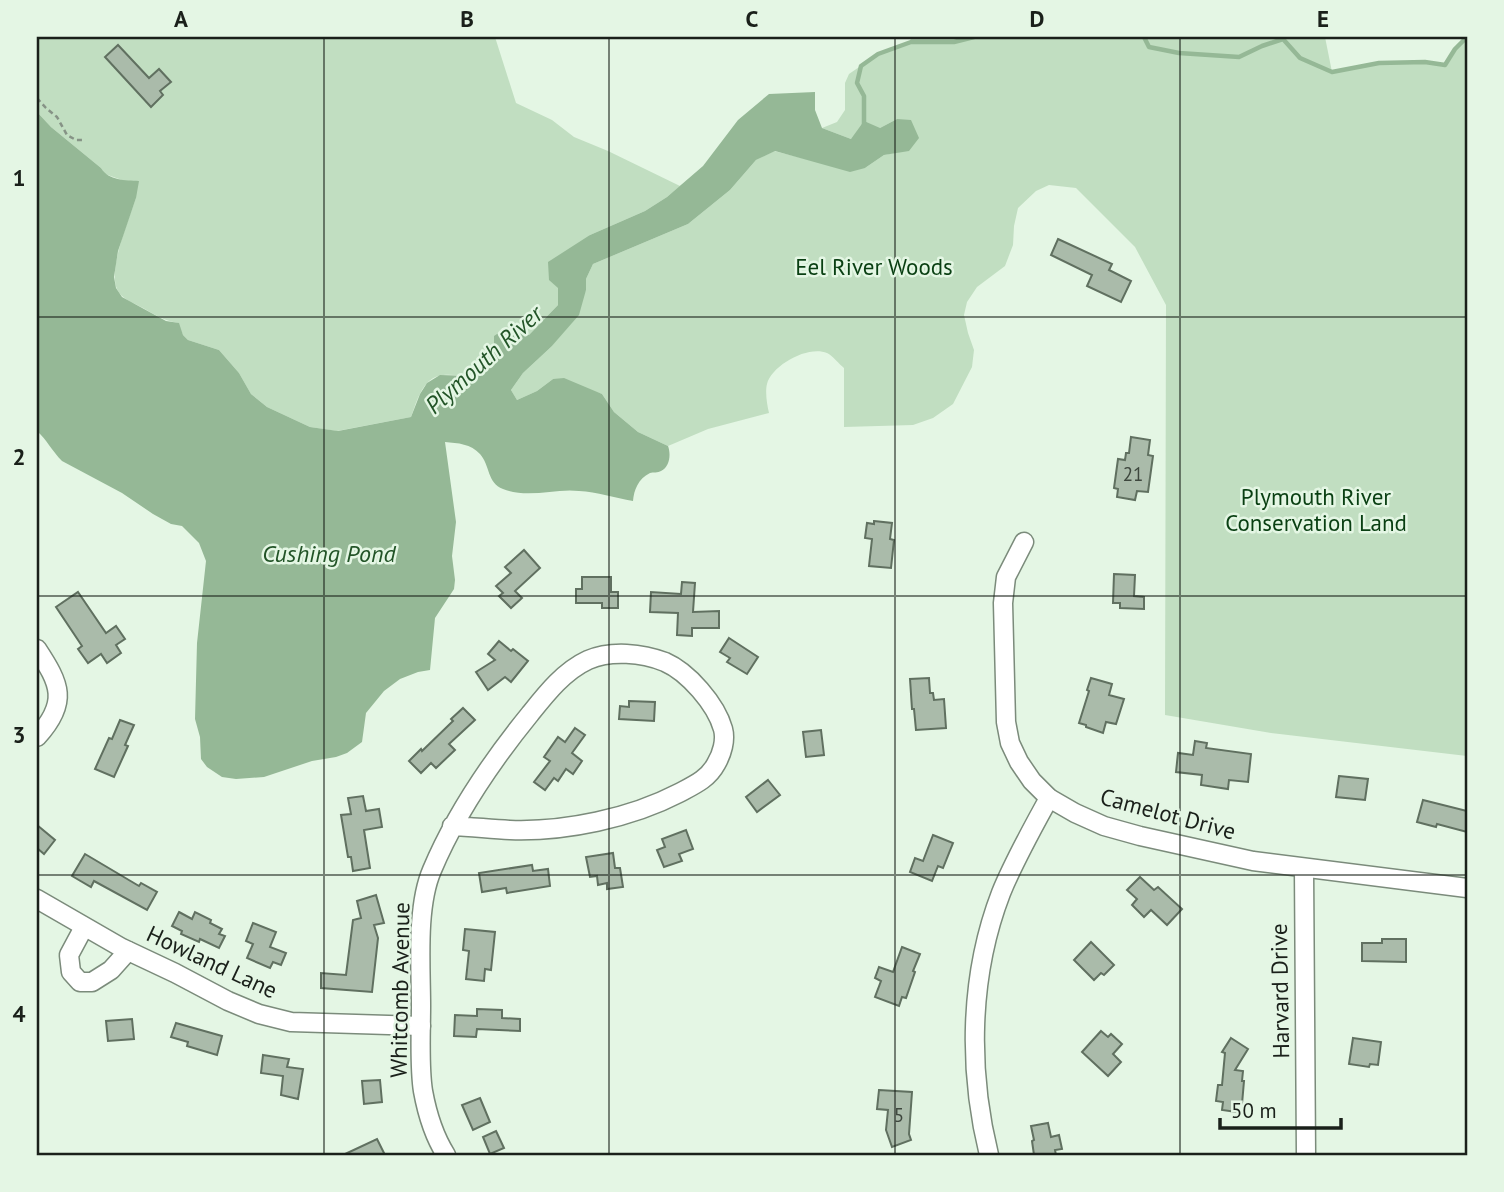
<svg xmlns="http://www.w3.org/2000/svg" width="1504" height="1192" viewBox="0 0 1504 1192" font-family="'PT Sans',sans-serif">
<rect width="100%" height="100%" fill="#e4f6e4"/>
<!-- green -->
<g fill="#c1dec1">
<path d="M37,37h458l21,66 36,17 22,17 34,14 72,35 -13,11 -22,14 -55,24 -32,53v17l-29,30 -26,-5c-3,7 -11,32 -14,35 -21,21 -43,0 -61,17 -9,9 -13,24 -17,35l-74,14 -27,-4 -43,-20 -16,-13 -12,-21 -20,-23 -31,-10 -5,-5 -5,-12c-13,-2 -23,-8 -35,-15 -9,-5 -22,-9 -26,-19 -9,-21 12,-70 19,-91l-14,-18 -17,-6 -4,-6 -50,-41 -14,-15z"/>
<path d="M910,37h415l7,35c38,-7 74,-13 113,-7l10,-16 12,-12v719l-196,-23 -106,-18 1,-410 -31,-58 -59,-59 -27,-3 -13,6 -18,17 -4,18 -1,19 -8,21 -28,21 -10,15 -3,13 4,18 6,17 -2,17 -19,37 -20,14 -20,7 -69,2v-59c-5,-4 -11,-12 -17,-15 -19,-8 -55,12 -60,31 -2,8 0,21 2,29l-61,16 -40,17 -30,-14 -24,-20 -12,-18 -49,-15 -16,12 -20,9 -6,-10 12,-17 28,-26 35,-57v-11l7,-15 95,-40 42,-34 26,-30 18,-9 32,8 59,9 19,-13 25,-5 -12,-31 -17,9 -29,11 -29,-11 15,-6 8,-12v-27l4,-9 29,-20 33,-12z"/>
</g>
<!-- water -->
<path fill="#95b896" d="M815,92v18l7,18 29,11 13,-18 16,7 17,-9 14,1 8,18 -10,13 -25,4 -19,13 -15,4 -75,-21 -19,9 -26,30 -42,34 -95,40 -7,15v11l-7,25 -28,32 -28,26 -12,17 6,10 20,-9 16,-12 11,-1 38,16 12,18 24,20 30,14c3,8 2,21 -7,25 -3,2 -8,1 -11,2 -12,6 -16,17 -17,28 -18,-3 -36,-9 -54,-10 -24,-3 -50,8 -76,-2 -16,-6 -13,-24 -23,-35 -9,-10 -22,-11 -35,-12l11,80 -4,34 3,24 -1,9 -19,29 -5,52 -12,2 -18,7 -16,12 -18,22 -4,29 -15,11 -11,4 -24,4 -48,16 -28,2 -14,-2 -15,-10 -6,-8 -1,-22 -5,-18 2,-76 9,-82 -7,-18 -17,-17 -11,-2 -18,-10 -31,-21 -60,-32c-10,-10 -15,-21 -25,-30v-319l14,15 50,41c8,13 24,12 38,13l-3,17 -18,53 -4,26 2,11 6,9 44,24 13,2 4,12 5,5 31,10 20,23 12,21 16,13 43,20 28,4 73,-14 9,-23 7,-11 13,-8 31,1 19,-12 4,-12v-16l9,-6 26,5 29,-30v-17l-9,-8 -1,-18 42,-27 55,-24 22,-14 36,-31 35,-46 31,-26z"/>
<g fill="none" stroke-linecap="round" stroke-linejoin="round">
<!-- stream -->
<g stroke="#95b896" stroke-width="4.5">
<path d="M1144,37l5,10 30,6 60,4 23,-11 21,-7 17,19 32,14 47,-9 46,-1 20,3 10,-16 12,-12"/>
<path d="M864,126v-30l-7,-13 4,-17 17,-12 33,-12h43l20,-5"/>
</g>
</g>
<!-- building -->
<g fill="#aba" stroke="#607060" stroke-width="2">
<path d="M118,45l31,33 10,-9 12,13 -11,9 3,4 -12,12 -46,-50z"/>
<path d="M1058,239l54,25 -3,6 22,11 -10,21 -34,-16 5,-11 -41,-20z"/>
<path d="M1131,437l19,3 -2,15 5,1 -5,36 -11,-1 -2,9 -18,-3 1,-8 -4,-1 4,-29 7,1 1,-7h3z"/>
<path d="M874,521l18,2 -2,16 4,1 -3,28 -22,-2 3,-27 -7,-1 2,-15 7,1z"/>
<path d="M524,550l16,18 -25,23 7,7 -11,10 -12,-12 4,-3 -7,-7 15,-13 -6,-6z"/>
<path d="M1114,574l21,1 -1,21 10,1v12l-24,-1v-5h-7z"/>
<path d="M582,577h29v15h7v16h-16v-5h-26v-14h6z"/>
<path d="M682,582l13,1 -2,29 26,-1v17h-27v8l-15,-1 1,-22 -28,-1 1,-20 30,2z"/>
<path d="M78,592l28,41 10,-7 9,13 -9,6 5,8 -14,10 -6,-9 -13,9 -10,-14 4,-3 -26,-39z"/>
<path d="M729,638l29,19 -11,17 -20,-12 3,-4 -10,-6z"/>
<path d="M499,641l12,10 2,-2 15,12 -17,21 -6,-5 -17,13 -12,-18 19,-12 -7,-6z"/>
<path d="M929,678l1,15h3l1,7 10,-1 2,29 -30,2 -2,-21h-2l-2,-30z"/>
<path d="M1091,678l21,6 -3,11 15,4 -8,25 -10,-2 -3,11 -17,-6v-2l-7,-2 10,-32 -2,-1z"/>
<path d="M629,701l26,1 -1,19 -35,-2 1,-13 9,1z"/>
<path d="M463,708l12,12 -26,24 6,6 -19,18 -5,-5 -10,10 -12,-12 12,-12 1,2 31,-30 -2,-2z"/>
<path d="M120,720l14,5 -9,20 3,1 -14,31 -19,-8 14,-31 3,1z"/>
<path d="M575,728l10,7 -13,18 10,8 -9,13 -7,-5 -8,12 -4,-3 -9,12 -11,-8 16,-21 -6,-4 14,-20 7,5z"/>
<path d="M821,730l3,25 -18,2 -3,-25z"/>
<path d="M1195,741l12,2 -1,5 45,6 -3,28 -19,-2 -1,9 -27,-4 1,-10 -26,-3 2,-19 15,2z"/>
<path d="M1339,776l29,3 -3,21 -29,-3z"/>
<path d="M768,780l12,15 -23,17 -11,-15z"/>
<path d="M363,796l3,15 13,-2 3,18 -18,3 6,38 -17,3 -2,-14h-3l-7,-42 10,-1 -3,-16z"/>
<path d="M1423,800l44,11v21l-30,-8 -1,3 -19,-5z"/>
<path d="M37,825l18,15 -11,14 -7,-6z"/>
<path d="M686,830l7,19 -14,5 3,7 -18,6 -7,-17 8,-3 -3,-8z"/>
<path d="M933,835l20,8 -10,25 -5,-2 -6,15 -22,-9 5,-14 8,3z"/>
<path d="M613,853l2,15h5l3,19 -16,2v-6l-9,2 -1,-9 -7,1 -4,-20z"/>
<path d="M85,854l54,32 2,-3 16,9 -10,18 -53,-29 -3,6 -19,-11z"/>
<path d="M532,865l1,6 15,-2 2,17 -43,7 -1,-5 -24,4 -3,-19z"/>
<path d="M1140,877l14,13 4,-3 24,22 -15,16 -16,-15 -7,7 -12,-12 5,-6 -10,-9z"/>
<path d="M376,895l8,28 -10,2 4,13 -6,54 -51,-4v-15l25,2 7,-55 8,-2 -4,-17z"/>
<path d="M179,912l13,7 3,-7 16,8 -1,3 12,6 -3,5 6,2 -6,12 -19,-9 -1,3 -18,-8 1,-3 -10,-5z"/>
<path d="M253,923l23,9 -6,15 16,6 -5,12 -8,-3 -3,6 -23,-10 6,-14 -7,-3z"/>
<path d="M465,929l30,3 -4,38 -6,-1 -1,12 -18,-2 3,-28 -6,-1z"/>
<path d="M1382,939h24v23l-44,-1v-18h20z"/>
<path d="M1091,942l23,23 -10,10 -3,-2 -7,7 -20,-20z"/>
<path d="M902,947l18,7 -7,17 2,1 -9,26 -4,-1 -3,9 -24,-9 6,-16 -6,-3 4,-11 14,5z"/>
<path d="M477,1009l25,1v8l18,1v12l-43,-2 -1,8 -22,-1 1,-21 22,1z"/>
<path d="M132,1019l2,20 -26,2 -2,-20z"/>
<path d="M176,1023l46,13 -5,19 -30,-9 1,-4 -17,-5z"/>
<path d="M1101,1031l7,6 3,-3 11,10 -9,10 8,8 -13,14 -26,-24z"/>
<path d="M1231,1038l17,11 -13,21 8,1 -1,10h2l-2,23 -4,-1 -1,9 -15,-2 1,-8 -7,-1 2,-16h4l3,-32 -3,-1z"/>
<path d="M1353,1038l28,4 -3,23 -8,-1 -1,3 -20,-3z"/>
<path d="M263,1055l26,4 -2,8 16,2 -5,30 -17,-4 2,-19 -22,-3z"/>
<path d="M380,1080l2,22 -18,2 -2,-23z"/>
<path d="M879,1090l33,2 -3,42 2,6 -19,7 -6,-17 2,-20 -11,-1z"/>
<path d="M480,1098l10,24 -17,8 -11,-25z"/>
<path d="M1048,1123l3,14 8,-2 3,14 -7,1 1,5h-22l-2,-14 2,-1 -3,-14z"/>
<path d="M496,1131l8,17 -14,6 -7,-17z"/>
<path d="M377,1139l8,16h-42z"/>
</g>
<g fill="none" stroke-linecap="round" stroke-linejoin="round">
<!-- minor casing -->
<g stroke="#7b8b7b" stroke-width="21">
<g id="minor">
<path d="M1024,542l-18,35 -3,26 3,119 4,21 9,19 13,19 17,17 26,15 29,13 36,10 113,25 214,27"/>
<path d="M37,649c23,35 32,53 0,88"/>
<path d="M1304,869l2,286"/>
<path d="M37,899l85,49 53,25 53,28 31,13 32,8 130,4"/>
<path d="M84,927l-15,28 2,17 9,10h12l19,-12 17,-19"/>
<path d="M446,1155c-12,-19 -19,-42 -23,-64 -4,-25 -2,-59 -2,-85 0,-40 -5,-99 11,-136 24,-57 59,-108 98,-156 16,-20 34,-43 58,-54 23,-10 54,-7 77,2 23,10 51,42 58,67 3,11 -1,25 -7,35 -8,15 -22,21 -37,29 -48,25 -114,39 -169,37 -19,-1 -38,-3 -58,-4"/>
<path d="M989,1155c-21,-85 -20,-179 12,-262 13,-32 31,-64 48,-95"/>
</g>
</g>
<!-- path -->
<path stroke="#869386" stroke-width="2.5" stroke-dasharray="5 3.5" stroke-linecap="butt" d="M37,98l9,10 11,9 10,18 9,5h9"/>
<!-- minor -->
<use href="#minor" stroke="#fff" stroke-width="18"/>
</g>
<!-- grid -->
<path fill="none" stroke="#1a201a" stroke-width="2" stroke-opacity="0.55" d="M324,37v1118M609,37v1118M895,37v1118M1180,37v1118M37,317h1430M37,596h1430M37,875h1430"/>
<g text-anchor="middle" stroke-width="5" stroke-linejoin="round" paint-order="stroke">
<!-- number labels -->
<g font-size="19" fill="#3e473e">
<text x="1133" y="481">21</text>
<text x="899" y="1122">5</text>
</g>
<!-- park labels -->
<g font-size="23" fill="#093f12" stroke="#e4f6e4">
<text x="874" y="275">Eel River Woods</text>
<text x="1316" y="505">Plymouth River<tspan x="1316" dy="26">Conservation Land</tspan></text>
</g>
<!-- street labels -->
<g font-size="23" fill="#1a201a" stroke="#e4f6e4">
<text transform="translate(1168 814) rotate(15)" y="8">Camelot Drive</text>
<text transform="translate(212 962) rotate(25)" y="8">Howland Lane</text>
<text transform="translate(400 990) rotate(-89)" y="8">Whitcomb Avenue</text>
<text transform="translate(1280 991) rotate(-91)" y="8">Harvard Drive</text>
</g>
<!-- water labels -->
<g font-size="24" font-style="italic" fill="#225427" stroke="#e4f6e4">
<text transform="translate(484 360) rotate(-42)" y="8">Plymouth River</text>
<text x="329" y="562">Cushing Pond</text>
</g>
</g>
<!-- border -->
<rect width="1504" height="1192" fill="none" stroke="#e4f6e4" stroke-width="77"/>
<!-- scale -->
<path d="M1220 1118v10h121v-10" fill="none" stroke="#1a201a" stroke-width="3.5"/>
<text x="1231" y="1118" font-size="21" fill="#1a201a" stroke="#e4f6e4" stroke-width="5" paint-order="stroke">50 m</text>
<rect x="38" y="38" width="1428" height="1116" fill="none" stroke="#1a201a" stroke-width="2.5"/>
<g font-size="23" text-anchor="middle" font-weight="bold" fill="#1a201a">
<text x="181" y="27">A</text>
<text x="467" y="27">B</text>
<text x="752" y="27">C</text>
<text x="1037" y="27">D</text>
<text x="1323" y="27">E</text>
<text x="19" y="186">1</text>
<text x="19" y="465">2</text>
<text x="19" y="743">3</text>
<text x="19" y="1022">4</text>
</g>
</svg>
